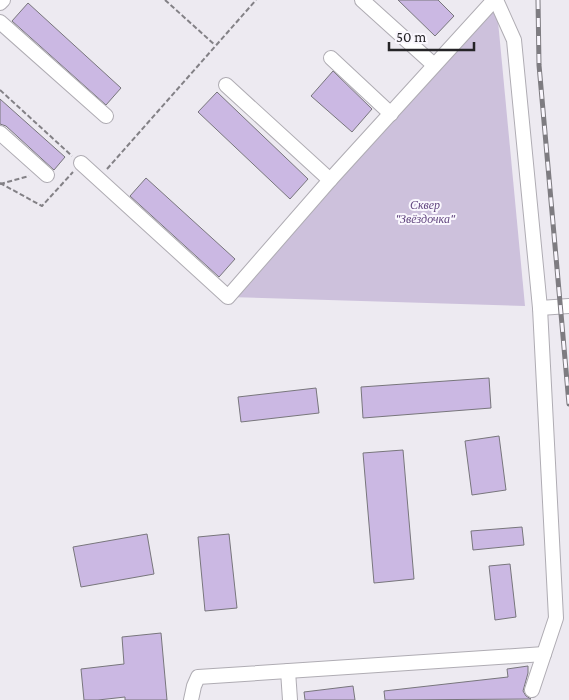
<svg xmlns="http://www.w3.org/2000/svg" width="569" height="700" viewBox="0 0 569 700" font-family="'Crimson Pro',serif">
<rect width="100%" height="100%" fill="#edeaf1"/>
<!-- green -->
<path fill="#cdc1dc" d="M496,0l29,306 -297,-9z"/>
<!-- building -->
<g fill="#cbb8e3" stroke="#78767c">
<path d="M398,0h40l16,16 -19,20z"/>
<path d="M28,3l93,85 -15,17 -94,-84z"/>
<path d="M333,71l39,38 -20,23 -41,-36z"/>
<path d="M217,92l91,87 -18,20 -92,-87z"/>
<path d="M0,99l65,58 -11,13 -48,-44 -6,-2z"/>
<path d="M146,178l89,81 -16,18 -89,-81z"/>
<path d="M489,378l2,30 -128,10 -2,-31z"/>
<path d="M316,388l3,25 -78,9 -3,-25z"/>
<path d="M499,436l7,54 -34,5 -7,-54z"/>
<path d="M403,450l11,129 -40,4 -11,-130z"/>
<path d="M522,527l2,18 -51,5 -2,-19z"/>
<path d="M147,534l7,40 -73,13 -8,-40z"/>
<path d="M229,534l8,74 -32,3 -7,-74z"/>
<path d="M510,564l6,53 -21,3 -6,-54z"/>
<path d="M161,633l6,67h-42v-3l-27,3h-14l-3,-31 43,-5 -2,-27z"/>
<path d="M528,666v7l-5,18 3,5 5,3 -146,1 -1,-9 124,-14 -1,-8z"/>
<path d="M353,686l2,14h-50l-1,-8z"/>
</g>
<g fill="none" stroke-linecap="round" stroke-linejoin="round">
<!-- minor casing -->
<g stroke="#afacb3" stroke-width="16">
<g id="minor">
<path d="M362,0l72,65"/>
<path d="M496,0l18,40 26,268 16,310 -24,72"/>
<path d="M0,3l3,-3"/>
<path d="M0,22l106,94"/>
<path d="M331,58l60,56"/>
<path d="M226,85l104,95"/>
<path d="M0,133l47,42"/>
<path d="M81,163l147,134 102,-117 164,-180"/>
<path d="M540,308l29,-2"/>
<path d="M288,671l2,29"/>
<path d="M191,700l3,-14 4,-9 346,-23"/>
</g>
</g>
<!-- path -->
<g stroke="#838186" stroke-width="2" stroke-dasharray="5 2.5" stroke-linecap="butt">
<path d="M165,0l50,45"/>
<path d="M0,90l72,66"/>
<path d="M107,169l149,-169"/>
<path d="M0,183l42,23 31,-34"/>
<path d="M0,184l29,-8"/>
</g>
<!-- minor -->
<use href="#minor" stroke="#fff" stroke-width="14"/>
<!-- rail casing -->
<g stroke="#7e7c81" stroke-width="5">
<path id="rail" d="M538,0l1,65 30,339"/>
</g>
<!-- rail -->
<use href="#rail" stroke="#faf7fe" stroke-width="3" stroke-dasharray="9" stroke-linecap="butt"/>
</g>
<g text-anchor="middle" stroke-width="4" stroke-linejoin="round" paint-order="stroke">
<!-- park labels -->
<g font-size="12" font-style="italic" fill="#634880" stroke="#faf7fe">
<text x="425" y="209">Сквер<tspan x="425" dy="14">"Звёздочка"</tspan></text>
</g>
</g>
<!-- scale -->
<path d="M389 42v8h85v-8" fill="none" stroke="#252427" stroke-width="2.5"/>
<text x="396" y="42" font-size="15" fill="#252427" stroke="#faf7fe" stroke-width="4" paint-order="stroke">50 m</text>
</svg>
